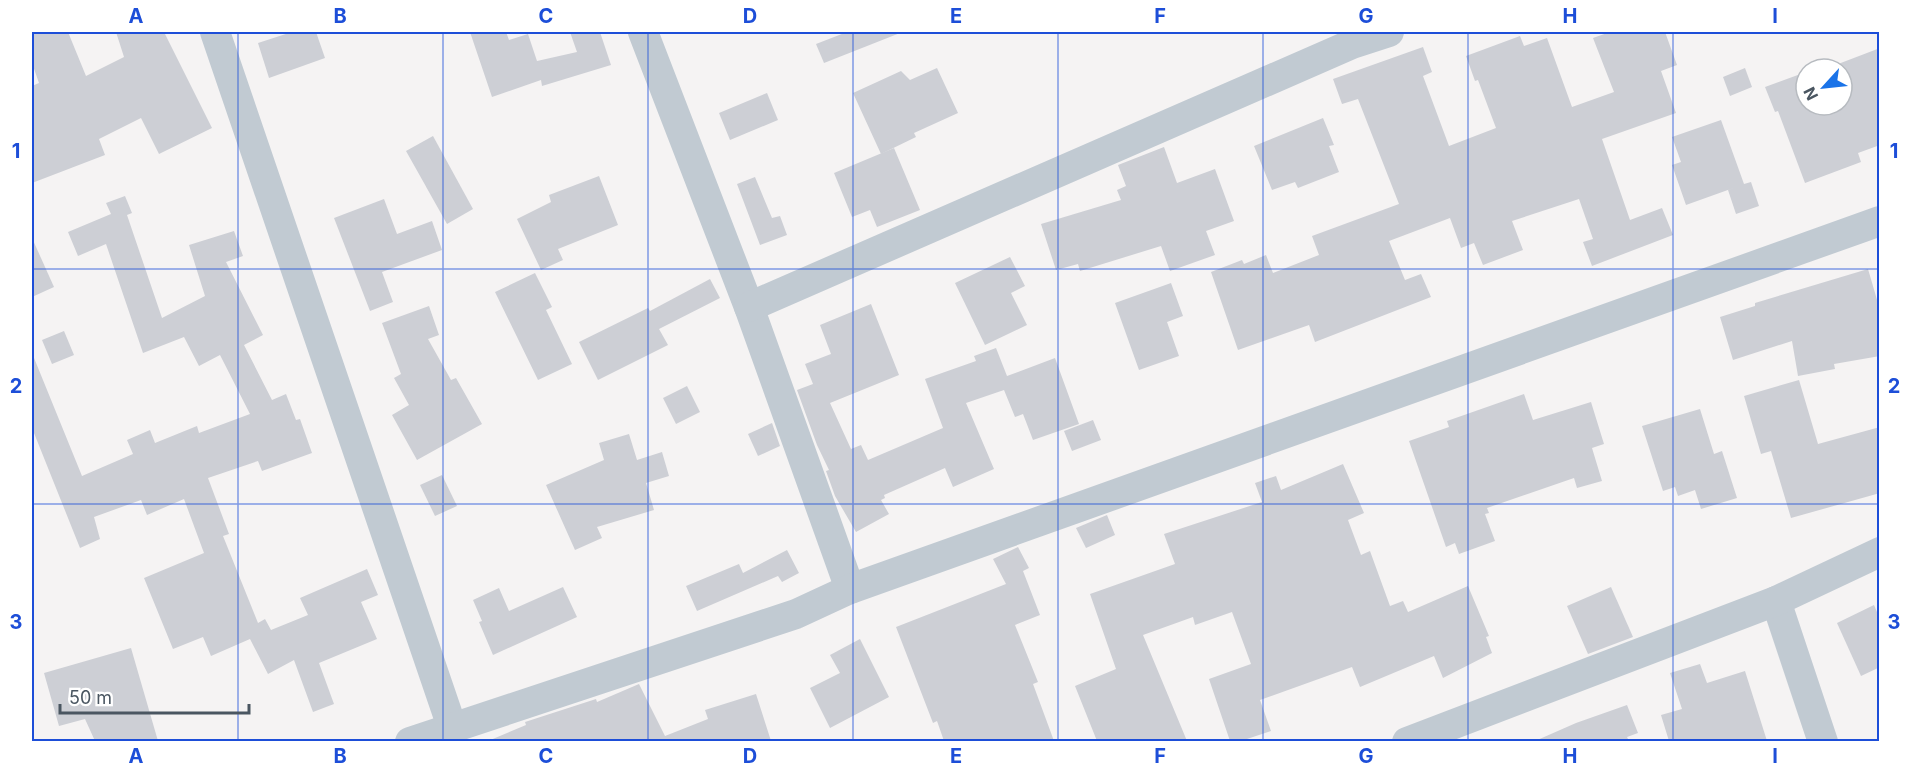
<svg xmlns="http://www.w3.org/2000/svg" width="1911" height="773" viewBox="0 0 1911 773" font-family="Inter,sans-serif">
<rect width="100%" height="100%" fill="#f5f3f3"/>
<!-- building -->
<g fill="#cdcfd5">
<path d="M32,32h36l18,44 38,-19 -8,-25h48l48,96 -53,26 -18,-36 -42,21 6,16 -73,28v-97l7,-3 -7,-20z"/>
<path d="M292,32h24l9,26 -56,20 -11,-35z"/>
<path d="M470,32h36l3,8 19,-6 9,27 40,-9 -7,-20h30l11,33 -69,21 -1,-6 -49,17z"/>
<path d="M847,32h53v1l-76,30 -8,-19z"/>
<path d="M1610,32h55l12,33 -16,6 15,42 -74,26 28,81 32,-12 11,27 -81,31 -9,-24 10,-3 -14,-40 -67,22 11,29 -40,15 -9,-22 -13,5 -11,-30 -61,23 16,39 16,-6 10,23 -116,45 -6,-17 -71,25 -27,-78 31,-12 2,4 22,-9 7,18 46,-18 -7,-19 87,-32 -41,-105 -16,5 -9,-25 90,-32 9,25 -9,4 26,70 47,-18 -18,-48 -3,1 -9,-25 54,-20 4,10 23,-8 25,69 42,-15 -21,-54z"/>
<path d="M1880,48v97l-22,8 3,9 -56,21 -27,-72 -3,1 -10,-25 41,-15v33h36v-36h-17z"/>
<path d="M937,68l21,45 -44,20 2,4 -35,17 -28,-61 48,-22 9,9z"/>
<path d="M1745,68l7,19 -22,9 -7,-19z"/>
<path d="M767,93l11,27 -48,20 -11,-27z"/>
<path d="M1323,118l11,27 -5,1 10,26 -41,16 -3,-6 -23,8 -18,-44z"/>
<path d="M1721,120l23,64 7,-2 8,24 -23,8 -8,-24 11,-4 -53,19 -14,-40 9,-3 -9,-25z"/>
<path d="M433,136l40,73 -26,15 -41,-73z"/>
<path d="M1164,147l13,36 38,-14 19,52 -28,10 9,24 -45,16 -9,-25 -81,25 -2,-7 -22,6 -15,-46 80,-24 -4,-10 9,-4 -8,-21z"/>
<path d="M894,148l26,62 -43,17 -7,-17 -18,7 -18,-44z"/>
<path d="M599,176l19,49 -60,24 5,11 -22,10 -24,-51 34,-17 -2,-7z"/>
<path d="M755,177l17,41 8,-2 7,19 -27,10 -23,-61z"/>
<path d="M125,196l7,17 -5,2 35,103 43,-22 -16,-51 45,-14 9,25 -17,6 37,73 -19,10 28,55 14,-6 10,26 4,-1 12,34 -50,18 -4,-10 -50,17 21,56 -6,2 35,87 7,-4 6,11 37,-15 -8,-17 67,-29 11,26 -17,7 16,37 -58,24 15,41 -21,8 -19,-52 -26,14 -18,-35 -39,17 -8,-19 -30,12 -29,-71 60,-25 -20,-54 -37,16 -6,-15 -47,17 6,22 -20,9 -48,-120v-75l50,123 51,-22 -6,-14 23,-10 5,13 42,-17 2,7 51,-19 -30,-59 -21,11 -15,-29 -41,16 -37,-109 -28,12 -10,-24 43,-18 -5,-11z"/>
<path d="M384,199l13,35 35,-13 10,29 -60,22 11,30 -23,9 -36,-93z"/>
<path d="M32,238l22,49 -22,10z"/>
<path d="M1010,257l15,29 -14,7 16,32 -42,20 -30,-62z"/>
<path d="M1868,269l12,41v46l-46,8 1,5 -37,7 -6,-35 -59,19 -13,-43 35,-11v-3z"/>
<path d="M535,273l17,34 -6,3 26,54 -34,16 -43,-88z"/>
<path d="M710,279l10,19 -61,31 9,16 -70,35 -19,-38 69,-34 2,3z"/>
<path d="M1171,283l12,33 -16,6 12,34 -40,14 -24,-67z"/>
<path d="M871,304l28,71 -69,28 21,46 10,-4 7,15 75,-32 -18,-49 51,-18 -2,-5 22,-8 11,28 48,-18 24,66 -46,16 -10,-26 -8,3 -11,-27 -38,13 28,66 -41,18 -8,-19 -61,27 1,3 -4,2 8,14 -33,18 -21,-36 -9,-25 3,-1 -12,-25 -20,-55 16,-6 -8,-20 26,-10 -11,-29z"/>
<path d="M429,306l10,29 -11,4 23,41 5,-2 26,46 -65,36 -25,-45 17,-10 -15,-27 7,-4 -19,-51z"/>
<path d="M64,331l10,24 -22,9 -10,-24z"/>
<path d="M1799,380l19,64 62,-17v66l-89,25 -20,-67 -10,3 -17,-58z"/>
<path d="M687,386l13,26 -24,12 -13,-26z"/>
<path d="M1524,394l9,26 58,-18 13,42 -12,4 10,33 -25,7 -3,-10 -87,30 2,5 -4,1 10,27 -36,13 -4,-11 -9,4 -37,-106 40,-14 -2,-6z"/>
<path d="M1700,409l14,45 8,-3 15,47 -36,11 -6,-19 -17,6 -3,-9 -12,4 -21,-65z"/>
<path d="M1093,420l8,20 -29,11 -8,-20z"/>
<path d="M772,423l8,23 -22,10 -10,-22z"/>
<path d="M629,434l8,26 25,-8 7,24 -23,7 8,27 -57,17 5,11 -27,12 -29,-65 58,-25 -5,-17z"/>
<path d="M1343,464l21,49 -16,7 13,35 9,-4 20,55 13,-5 5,11 60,-26 21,50 -3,1 6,16 -49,25 -9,-22 -74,31 -8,-20 -92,33 11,31 -30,10h-11l-21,-62 42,-15 -19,-52 -37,13 -2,-8 -50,18 44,106h-90l-22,-55 41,-17 -26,-75 85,-30 -11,-30 98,-32 -7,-19 21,-7 5,14z"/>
<path d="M442,475l15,31 -22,10 -15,-31z"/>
<path d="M1107,515l8,20 -29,13 -10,-20z"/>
<path d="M1018,547l11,21 -6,3 17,44 -25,10 23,57 -5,2 21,57h-110l-7,-20 -4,2 -37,-96 110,-43 -13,-25z"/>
<path d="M787,550l12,23 -17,9 -4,-6 -81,35 -11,-25 53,-22 4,9z"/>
<path d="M563,587l14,30 -84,38 -14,-33 3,-1 -9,-21 26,-12 10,23z"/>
<path d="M1611,587l22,50 -45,17 -21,-48z"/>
<path d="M1874,605l6,14v48l-19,9 -24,-53z"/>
<path d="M860,639l29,58 -59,31 -20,-40 30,-15 -10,-18z"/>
<path d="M131,648l27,93h-63l-10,-22 -26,7 -15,-53z"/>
<path d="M1700,664l7,19 38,-12 22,70h-98l-8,-26 21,-6 -12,-36z"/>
<path d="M639,684l26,52 43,-17 -3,-9 51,-16 15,47h-283l38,-16 -1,-3 71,-23 1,3z"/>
<path d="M1627,705l11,28 -11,4 2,4h-94l41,-18z"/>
</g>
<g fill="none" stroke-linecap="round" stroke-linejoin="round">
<!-- minor -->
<g stroke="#c1cad2" stroke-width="30">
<path d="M215,32l237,695"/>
<path d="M643,32l106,275 101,282"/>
<path d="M749,307l603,-263 37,-12"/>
<path d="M1776,601l47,141"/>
<path d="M410,742l386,-128 54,-25 1030,-368"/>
<path d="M1407,742l369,-141 104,-49"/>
</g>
</g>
<!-- grid -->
<path fill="none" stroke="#1d4ed8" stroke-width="1.5" stroke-opacity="0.55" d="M238,32v710M443,32v710M648,32v710M853,32v710M1058,32v710M1263,32v710M1468,32v710M1673,32v710M32,269h1848M32,504h1848"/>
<!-- border -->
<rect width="1911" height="773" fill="none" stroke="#ffffff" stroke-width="66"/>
<!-- north arrow -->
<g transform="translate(1824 87) rotate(243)"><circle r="28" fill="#ffffff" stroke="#b7bbc0" stroke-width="1.5"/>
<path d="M0-4.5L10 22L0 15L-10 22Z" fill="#1a73e8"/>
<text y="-9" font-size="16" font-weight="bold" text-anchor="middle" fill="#4a5661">N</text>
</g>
<!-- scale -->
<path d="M60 704v9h189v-9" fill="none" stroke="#4a5661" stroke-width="3"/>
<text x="69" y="704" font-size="18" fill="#4a5661" stroke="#ffffff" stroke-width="4.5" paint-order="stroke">50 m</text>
<rect x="33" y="33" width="1845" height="707" fill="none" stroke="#1d4ed8" stroke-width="2"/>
<g font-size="20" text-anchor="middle" font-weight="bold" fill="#1d4ed8">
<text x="136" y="23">A</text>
<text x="340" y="23">B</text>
<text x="546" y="23">C</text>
<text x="750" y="23">D</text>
<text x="956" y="23">E</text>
<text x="1160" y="23">F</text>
<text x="1366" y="23">G</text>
<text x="1570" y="23">H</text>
<text x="1775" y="23">I</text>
<text x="16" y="158">1</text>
<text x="1894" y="158">1</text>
<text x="16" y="393">2</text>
<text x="1894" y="393">2</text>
<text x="16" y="629">3</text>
<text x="1894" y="629">3</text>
<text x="136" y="763">A</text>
<text x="340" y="763">B</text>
<text x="546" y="763">C</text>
<text x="750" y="763">D</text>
<text x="956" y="763">E</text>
<text x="1160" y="763">F</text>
<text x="1366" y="763">G</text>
<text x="1570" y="763">H</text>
<text x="1775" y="763">I</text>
</g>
</svg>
